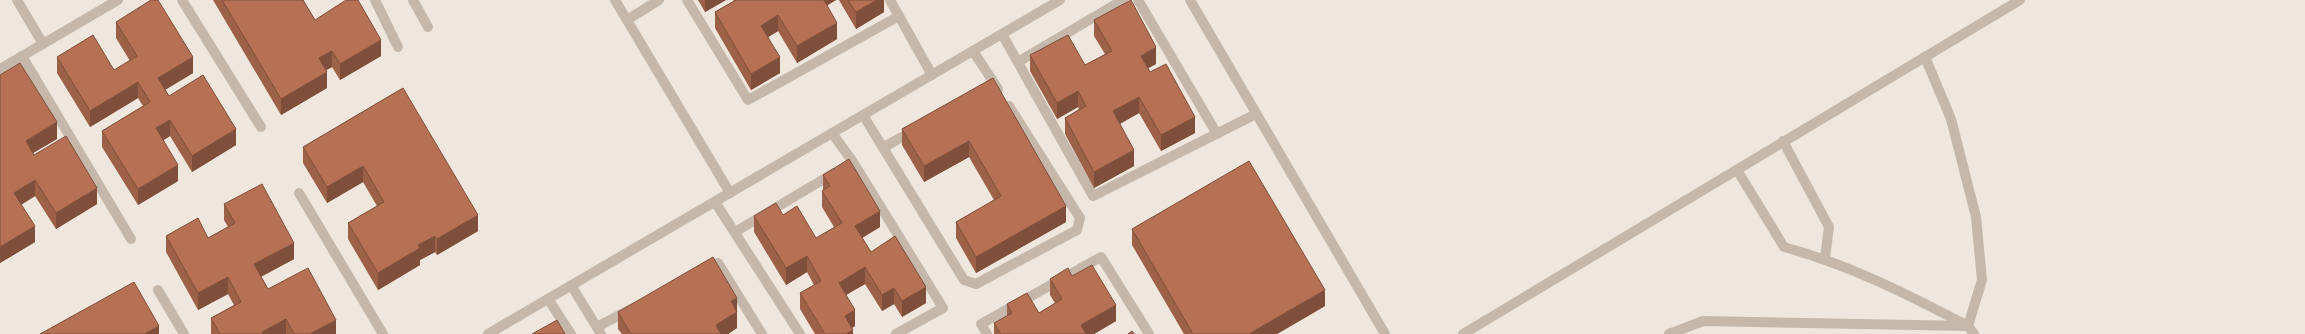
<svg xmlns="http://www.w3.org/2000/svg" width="2305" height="334" viewBox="0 0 2305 334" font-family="'Noto Sans',sans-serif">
<rect width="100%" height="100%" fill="#efe7dd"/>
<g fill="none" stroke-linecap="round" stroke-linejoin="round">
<!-- minor -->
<g stroke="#c5b8ab" stroke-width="10">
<path d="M17,0l26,44"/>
<path d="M182,0l79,127"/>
<path d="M375,0l23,47"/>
<path d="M413,0l15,27"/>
<path d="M615,0l115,193"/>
<path d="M687,0l61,100 151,-84"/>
<path d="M890,0l42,75"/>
<path d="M1138,0l79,134"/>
<path d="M1190,0l195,334"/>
<path d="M627,20l32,-20"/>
<path d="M1002,34l91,162 163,-82"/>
<path d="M973,51l25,38"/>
<path d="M22,56l109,183"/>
<path d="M1925,57l26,62 25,98 6,63 -14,46"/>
<path d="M1018,62l105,-62"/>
<path d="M0,69l118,-69"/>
<path d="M863,115l101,165 12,4 101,-54 3,-12 -71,-112"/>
<path d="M832,133l21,29 90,146 -47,26"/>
<path d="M1783,141l46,86 -4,31"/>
<path d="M884,147l29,-16"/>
<path d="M1737,170l47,77c66,18 123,47 184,79l6,8"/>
<path d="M299,193l84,141"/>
<path d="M715,202l85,132"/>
<path d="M735,232l99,-59"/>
<path d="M705,270l13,-7 44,71"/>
<path d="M571,285l30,49"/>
<path d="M158,290l26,44"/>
<path d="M548,299l23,35"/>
<path d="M597,327l34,-18"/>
<path d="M488,334l572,-334"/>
<path d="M987,334l-6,-10 120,-67 48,77"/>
<path d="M1463,334l557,-334"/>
<path d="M1669,334l34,-13 265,5"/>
</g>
</g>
<!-- wall -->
<g fill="#9d6148">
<path d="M213,0h90l12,20 66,36 -41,24 -8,-13 -6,3 1,18 -46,27z"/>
<path d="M698,0h28l-21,12z"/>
<path d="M733,0h103l-9,5 10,34 -40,24 -19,-32 -10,6 12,36 -29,17 -36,-62v-16l19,-11z"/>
<path d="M839,0h45v12l-28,17z"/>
<path d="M1094,20l62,44 -8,4 2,4 45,61 -34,18 -22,-38 -20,11 15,42 -40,22 -29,-54v-16l14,-9 -1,-2 -21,12 -27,-48v-16l55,10 20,-11 -11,-18z"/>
<path d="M116,22l77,51 -28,17 4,6 67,49 -44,27 -22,-36 -7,4 15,41 -40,24 -36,-58v-16l41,-25 -5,-8 -48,29 -33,-54v-16l57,13 16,-9 -14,-23z"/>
<path d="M0,75l57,64 -24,14 1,2 63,49 -41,25 -21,-33 -14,9 14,37 -35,21z"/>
<path d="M993,78l73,144 -90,51 -20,-35v-16l38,-22 -25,-43 -45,25 -22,-37v-16z"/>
<path d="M403,88l75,143 -41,24 -2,-3 -15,8v5l-42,25 -30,-51v-16l29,-17 -14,-24 -36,21 -24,-40v-16z"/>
<path d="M823,175l57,52 -18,11 9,14 55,51 -24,14 -8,-13 -12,7 -17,-27 -19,11 9,31 -3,2 1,6h-38l-15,-25v-16l14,-8 -7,-13 -21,13 -32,-53v-16l29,-1 33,23 18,-11 -12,-20v-16l1,-1z"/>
<path d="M224,204l70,55 -33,18 7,12 68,45h-125v-16l23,-13 -6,-11 -30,16 -32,-58v-16l42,2 20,-11 -4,-7z"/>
<path d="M1132,229l193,77 -48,28h-93l-52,-89z"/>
<path d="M1072,276l44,45 -22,13h-100v-11l13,-7v-12l32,9 16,-10 -5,-8v-16z"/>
<path d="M737,311v17l-9,6h-106l-4,-5v-17z"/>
</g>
<!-- shaded-wall -->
<g fill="#7f4f3b">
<path d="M705,0h21l-21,12z"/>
<path d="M820,0h16l-16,10z"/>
<path d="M877,0h7v12l-28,17v-17z"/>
<path d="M778,15v16l-17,11v-16z"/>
<path d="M837,23v16l-40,24v-17z"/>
<path d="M381,40v16l-41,24v-16z"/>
<path d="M1156,47v17l-15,8v-16z"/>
<path d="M332,51v16l-13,7v-16z"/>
<path d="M193,57v16l-35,21v-16z"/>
<path d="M780,57v16l-29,17v-16z"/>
<path d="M327,72v16l-46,27v-16z"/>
<path d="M138,82v16l-48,29v-16z"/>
<path d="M1078,91v16l-21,12v-16z"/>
<path d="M1139,97v16l-26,15v-17z"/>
<path d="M1195,117v16l-34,18v-16z"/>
<path d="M170,120v16l-14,9v-17z"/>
<path d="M57,122v17l-31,18v-16z"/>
<path d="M236,129v16l-44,27v-16z"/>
<path d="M969,141v16l-45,25v-16z"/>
<path d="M1134,150v16l-40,22v-16z"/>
<path d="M178,165v16l-40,24v-16z"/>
<path d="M363,166v16l-36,21v-16z"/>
<path d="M35,180v16l-21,13v-16z"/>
<path d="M97,188v16l-41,25v-16z"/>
<path d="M1066,206v16l-90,51v-16z"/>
<path d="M880,211v16l-25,15v-16z"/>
<path d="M478,215v16l-41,24v-16z"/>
<path d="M35,226v16l-35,21v-16z"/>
<path d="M435,236v16l-15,8v5l-42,25v-17l40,-28z"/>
<path d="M294,243v16l-40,21v-16z"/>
<path d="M807,256v16l-21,13v-17z"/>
<path d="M865,267v17l-26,15v-16z"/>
<path d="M228,277v17l-30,16v-17z"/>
<path d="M926,287v16l-24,14v-16z"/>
<path d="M894,288v16l-12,7v-16z"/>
<path d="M1325,290v16l-48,28h-28z"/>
<path d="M737,298v30l-9,6h-12v-9l15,-24z"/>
<path d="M1116,305v16l-22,13h-13v-9z"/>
<path d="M855,310v16l-10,6v-16z"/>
<path d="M286,319v15h-24v-2z"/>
<path d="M336,320v14h-26z"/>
<path d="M159,326v8h-15z"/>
<path d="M853,330v4h-7z"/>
</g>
<!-- building -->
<g fill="#b67154" stroke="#7f4f3b">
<path d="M151,0h7l35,57 -35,21 11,18 34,-21 33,54 -44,27 -22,-36 -14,8 22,37 -40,24 -36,-58 48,-29 -12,-20 -48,29 -33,-54 36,-22 21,35 23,-14 -21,-34z"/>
<path d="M222,0h81l12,20 31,-20h12l23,40 -41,24 -8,-13 -13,7 8,14 -46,27z"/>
<path d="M736,0h88l13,23 -40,23 -19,-31 -17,11 19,31 -29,17 -36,-62z"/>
<path d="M848,0h29l-21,12z"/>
<path d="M1131,0l25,47 -15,9 9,16 16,-8 29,53 -34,18 -22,-38 -26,14 21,39 -40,22 -29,-54 21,-12 -8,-15 -21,12 -27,-48 38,-20 17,30 27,-14 -18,-31z"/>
<path d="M20,63l37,59 -31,19 8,14 32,-19 31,52 -41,25 -21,-33 -21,13 21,33 -35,21v-172z"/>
<path d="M993,78l73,128 -90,51 -20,-35 45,-26 -32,-55 -45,25 -22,-37z"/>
<path d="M403,88l75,127 -41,24 -2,-3 -17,9 2,3 -42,25 -30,-50 36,-21 -21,-36 -36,21 -24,-40z"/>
<path d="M849,159l31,52 -25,15 16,26 24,-16 31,51 -24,14 -8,-13 -12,7 -17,-28 -26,16 16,27 -10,6 8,14 -7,4h-21l-25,-41 21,-12 -14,-25 -21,12 -32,-52 22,-13 7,12 14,-9 19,32 26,-15 -20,-32 8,-5 -7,-11z"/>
<path d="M1249,161l76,129 -76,44h-56l-61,-105z"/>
<path d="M262,184l32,59 -40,21 14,25 40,-21 28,52 -26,14h-16l-8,-15 -24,13 1,2h-43l-9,-16 30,-16 -13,-25 -30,16 -32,-57 32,-18 10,20 27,-15 -11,-19z"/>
<path d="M713,257l24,41 -6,3 6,11 -21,13 5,9h-90l-13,-22z"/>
<path d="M1092,265l24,40 -35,20 5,9h-85l-7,-11 18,-10 -5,-9 20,-11 12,20 23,-14 -12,-20 18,-11 4,8z"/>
<path d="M134,282l25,44 -15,8h-104z"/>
<path d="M557,320l8,14h-33z"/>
<path d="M1132,331l2,3h-6z"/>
</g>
</svg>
